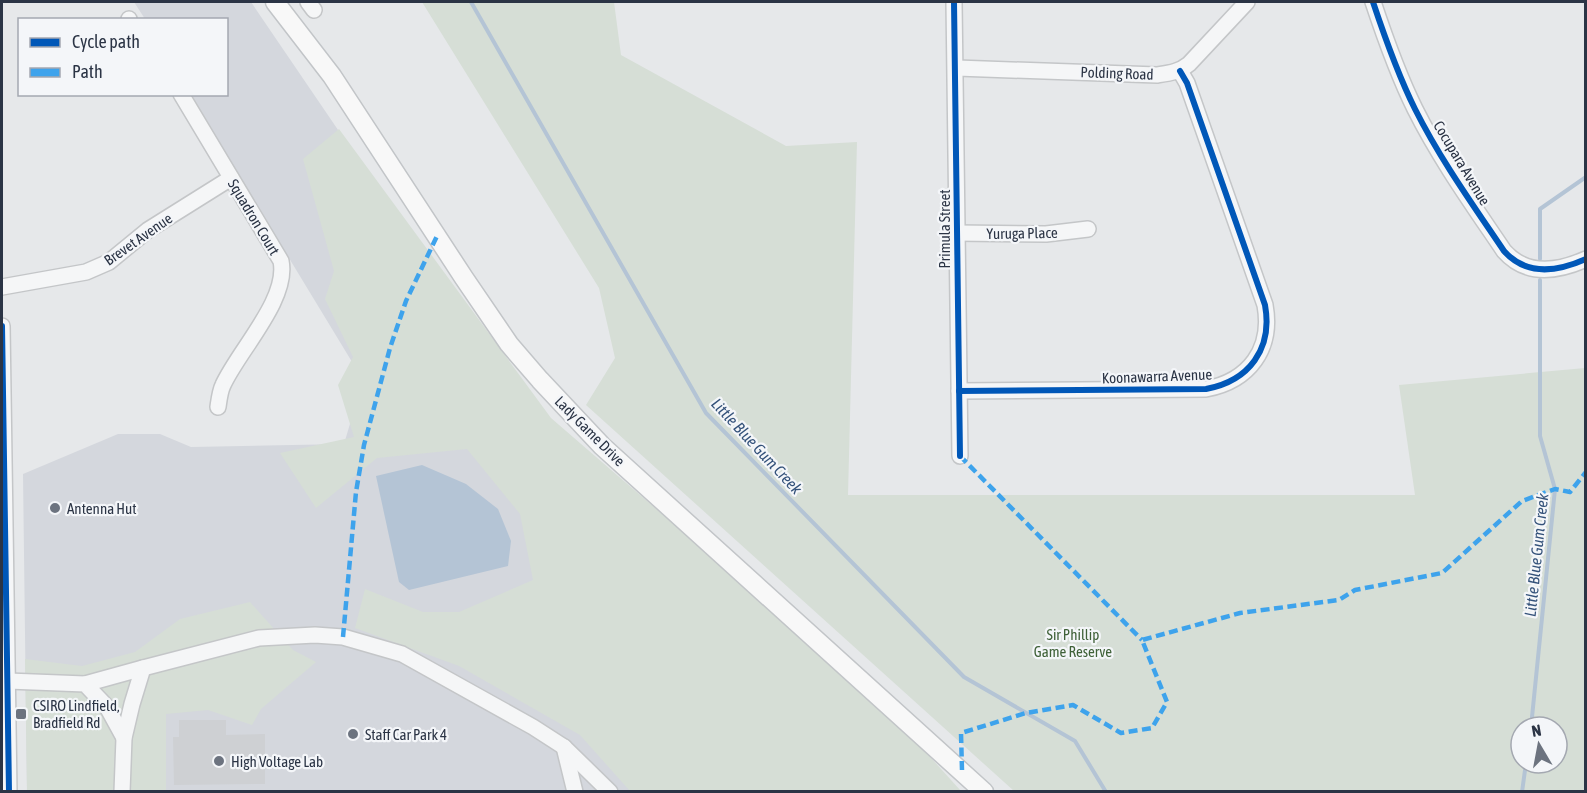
<svg xmlns="http://www.w3.org/2000/svg" width="1587" height="793" viewBox="0 0 1587 793" font-family="'Asap Condensed',sans-serif">
	<rect width="100%" height="100%" fill="#e6e8ea"/>
	<!-- built -->
	<polygon fill="#d4d7dd" points="134,2 251,2 366,171 817,791 27,791 23,474 118,434 160,434 191,447 344,444 363,380 190,95 226,94 226,20 145,19"/>
	<!-- green -->
	<g fill="#d6ded6" fill-rule="evenodd">
		<path d="M422,2H614L621,55L786,146L857,142L848,495H1415L1399,385L1585,368V791H1014L586,405L615,358L599,288ZM1521,727H1557V763H1521Z"/>
		<polygon points="339,129 551,418 883,705 961,791 630,791 580,735 459,666 355,628 365,589 423,612 459,612 533,580 520,514 467,449 377,458 316,508 280,453 354,437 338,385 353,357 325,299 334,271 303,159"/>
		<polygon points="250,602 293,650 316,662 261,709 252,725 208,710 166,714 166,791 27,792 25,659 82,666 135,652 180,619"/>
	</g>
	<!-- water -->
	<polygon fill="#b4c4d5" points="422,465 466,484 498,509 511,541 508,566 409,590 399,582 376,476"/>
	<g fill="none" stroke-linecap="round" stroke-linejoin="round">
		<!-- stream -->
		<g stroke="#b4c4d5" stroke-width="4">
			<polyline points="471,2 706,413 964,677 1075,741 1106,792"/>
			<polyline points="1540,259 1540,209 1586,177"/>
			<polyline points="1531,727 1555,489 1540,436 1540,280"/>
			<polyline points="1522,792 1526,763"/>
		</g>
	</g>
	<!-- building -->
	<polygon fill="#ced0d3" points="179,720 226,720 226,735 265,734 265,784 174,785 173,737 179,737"/>
	<g fill="none" stroke-linecap="round" stroke-linejoin="round">
		<!-- minor casing -->
		<g stroke="#c4c6c8" stroke-width="18">
			<g id="minor">
				<polyline points="308,2 314,10"/>
				<polyline points="954,2 960,456"/>
				<path d="M1373,2C1385,38 1398,75 1415,109C1440,159 1473,205 1504,251C1526,276 1557,272 1586,259"/>
				<polyline points="129,19 129,20"/>
				<path d="M957,68L1157,75C1170,73 1179,72 1189,64L1247,2"/>
				<path d="M181,94L281,261C289,299 239,350 223,385C220,391 219,400 218,407"/>
				<polyline points="956,233 1046,234 1088,229"/>
				<polyline points="2,287 86,272 109,262 148,230 231,178"/>
				<polyline points="2,326 9,792"/>
				<path d="M959,391L1206,389C1249,381 1273,349 1265,305L1187,83L1180,71"/>
				<polyline points="8,681 85,684 107,707 124,738"/>
				<polyline points="85,684 143,668"/>
				<polyline points="564,747 575,792"/>
				<polyline points="122,792 124,738 132,704 143,668 259,638 315,635 343,637 402,654 533,727 564,747 610,792"/>
			</g>
		</g>
		<!-- major casing -->
		<g stroke="#c2c5c8" stroke-width="21">
			<polyline id="major" points="275,2 332,76 464,278 509,344 540,380 602,446 984,792"/>
		</g>
		<!-- minor -->
		<use href="#minor" stroke="#f5f6f7" stroke-width="15"/>
		<!-- major -->
		<use href="#major" stroke="#f8f8f8" stroke-width="18"/>
		<!-- quiet -->
		<g stroke="#3ea3ec" stroke-width="4.5" stroke-dasharray="9 4.5" stroke-linecap="butt">
			<polyline points="960,456 1142,640"/>
			<polyline points="343,637 356,492 364,445 390,348 406,301 437,236"/>
			<polyline points="962,770 961,733 1026,713 1073,705 1121,733 1152,728 1167,702 1142,640 1240,613 1339,600 1355,590 1442,573 1522,501 1555,489 1570,492 1586,472"/>
		</g>
		<!-- cycleway casing -->
		<g stroke="#f4f6f9" stroke-width="10">
			<g id="cycleway">
				<polyline points="954,2 960,456"/>
				<path d="M1373,2C1385,38 1398,75 1415,109C1440,159 1473,205 1504,251C1526,276 1557,272 1586,259"/>
				<polyline points="2,326 9,792"/>
				<path d="M959,391L1206,389C1249,381 1273,349 1265,305L1187,83L1180,71"/>
			</g>
		</g>
		<!-- cycleway -->
		<use href="#cycleway" stroke="#0057b8" stroke-width="6"/>
	</g>
	<!-- markers -->
	<g fill="#6c737f" stroke="#f4f6f9" stroke-width="2">
		<circle cx="55" cy="508" r="6"/>
		<rect x="15" y="708" width="12" height="12" rx="3"/>
		<circle cx="353" cy="734" r="6"/>
		<circle cx="219" cy="761" r="6"/>
	</g>
	<g text-anchor="middle" dominant-baseline="central" stroke-width="4.5" stroke-linejoin="round" paint-order="stroke">
		<!-- street labels -->
		<g font-size="15" fill="#2b3445" stroke="#f4f6f9">
			<text transform="translate(1117 73) rotate(2)">Polding Road</text>
			<text transform="translate(1462 163) rotate(59)">Cocupara Avenue</text>
			<text transform="translate(254 217) rotate(59)">Squadron Court</text>
			<text transform="translate(944 229) rotate(-90)">Primula Street</text>
			<text transform="translate(1022 233) rotate(-1)">Yuruga Place</text>
			<text transform="translate(138 239) rotate(-35)">Brevet Avenue</text>
			<text transform="translate(1157 376) rotate(-2)">Koonawarra Avenue</text>
			<text transform="translate(590 431) rotate(45)">Lady Game Drive</text>
		</g>
		<!-- poi labels -->
		<g font-size="15" fill="#2b3445" stroke="#f4f6f9" text-anchor="start">
			<text x="67" y="508">Antenna Hut</text>
			<text x="33" y="705">CSIRO Lindfield,<tspan x="33" dy="17">Bradfield Rd</tspan></text>
			<text x="365" y="734">Staff Car Park 4</text>
			<text x="231" y="761">High Voltage Lab</text>
		</g>
		<!-- park labels -->
		<g font-size="15" fill="#3f6138" stroke="#f4f6f9">
			<text x="1073" y="634">Sir Phillip<tspan x="1073" dy="17">Game Reserve</tspan></text>
		</g>
		<!-- water labels -->
		<g font-size="16" font-style="italic" fill="#34527a" stroke="#f4f6f9">
			<text transform="translate(757 446) rotate(47)">Little Blue Gum Creek</text>
			<text transform="translate(1536 555) rotate(-84)">Little Blue Gum Creek</text>
		</g>
	</g>
	<!-- border -->
	<rect width="1587" height="793" fill="none" stroke="#2b3445" stroke-width="6"/>
	<!-- legend -->
	<rect x="18" y="18" width="210" height="78" fill="#f4f6f9" stroke="#a4a8b1" stroke-width="1.5"/>
	<rect x="30" y="38" width="30" height="9" fill="#0057b8" stroke="#a4a8b1" stroke-width="1.5"/>
	<text x="72" y="48" font-size="18" fill="#2b3445">Cycle path</text>
	<rect x="30" y="68" width="30" height="9" fill="#3ea3ec" stroke="#a4a8b1" stroke-width="1.5"/>
	<text x="72" y="78" font-size="18" fill="#2b3445">Path</text>
	<!-- north arrow -->
	<g transform="translate(1539 745) rotate(350)"><circle r="28" fill="#f4f6f9" stroke="#a4a8b1" stroke-width="1.5"/>
	<path d="M0-4.5L10 22L0 15L-10 22Z" fill="#6c737f"/>
	<text y="-9" font-size="16" font-weight="bold" text-anchor="middle" fill="#2b3445">N</text>
	</g>
</svg>
